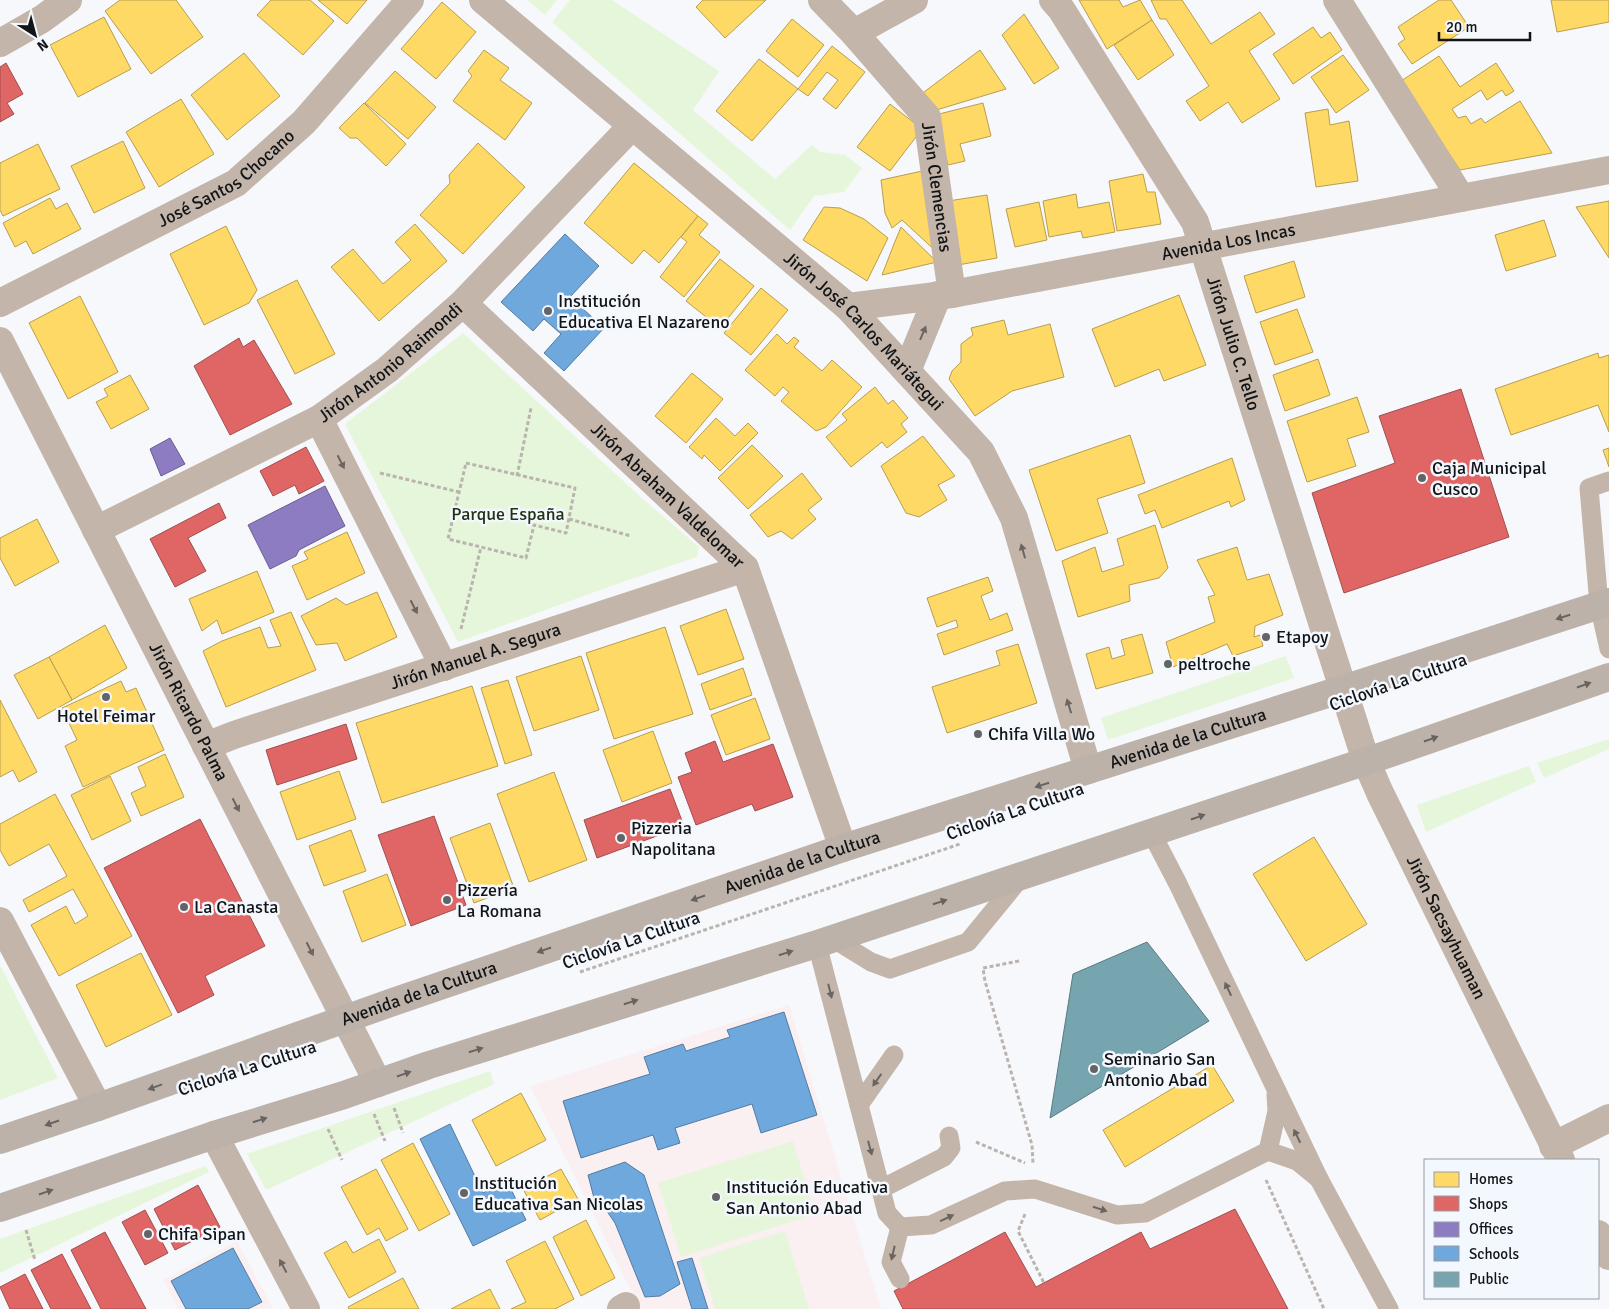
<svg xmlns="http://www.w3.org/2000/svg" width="1609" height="1309" viewBox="0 0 1609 1309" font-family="Signika,sans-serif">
	<rect width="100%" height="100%" fill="#f6f8fb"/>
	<!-- education -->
	<g fill="#faeff1">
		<polygon points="789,1005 881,1309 640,1309 530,1086"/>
		<polygon points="237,1241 273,1309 178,1309 163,1280"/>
	</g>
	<!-- green -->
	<g fill="#e6f6db">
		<polygon points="527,0 557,0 545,15"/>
		<polygon points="570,0 612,0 719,71 693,110 775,179 812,145 820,152 845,155 862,168 844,192 814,196 790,230 552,22"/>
		<polygon points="463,333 645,501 699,547 697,557 611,586 458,642 345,424"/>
		<polygon points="1286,656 1294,678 1108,740 1101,718"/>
		<polygon points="1609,739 1609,749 1544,778 1537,763"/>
		<polygon points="1529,766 1536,782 1426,832 1417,805"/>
		<polygon points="0,965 58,1078 0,1100"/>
		<polygon points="490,1071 494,1084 266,1190 247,1154"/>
		<polygon points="793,1141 815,1214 681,1257 658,1183"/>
		<polygon points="206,1166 209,1172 0,1273 0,1239"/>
		<polygon points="785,1231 809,1309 715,1309 699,1258"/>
	</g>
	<!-- homes -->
	<g fill="#ffd966" stroke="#b89e4e">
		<polygon points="120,0 176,0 203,37 151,74 105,11"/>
		<polygon points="271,0 310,0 334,21 303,55 257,15"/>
		<polygon points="318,0 367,0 347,24"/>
		<polygon points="703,0 766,0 725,38 696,7"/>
		<polygon points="1079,0 1119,0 1123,7 1140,0 1152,20 1107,49"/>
		<polygon points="1151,0 1182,0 1211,44 1260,12 1275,34 1249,51 1280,99 1242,123 1228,102 1200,121 1186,101 1209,86 1166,19 1160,19"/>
		<polygon points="1439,0 1451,0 1469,27 1412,64 1398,44 1405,39 1398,27"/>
		<polygon points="1551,0 1609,0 1609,22 1557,32"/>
		<polygon points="442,2 476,32 436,79 401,49"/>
		<polygon points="1024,14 1059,68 1034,84 1002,35"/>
		<polygon points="104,17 131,69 78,97 50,45"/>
		<polygon points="792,19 824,45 798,77 766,51"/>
		<polygon points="1152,20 1174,55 1138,80 1114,45"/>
		<polygon points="1313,27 1321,38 1330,32 1342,50 1293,84 1273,54"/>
		<polygon points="832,46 865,72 836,109 823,99 838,80 827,72 808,96 798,89"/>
		<polygon points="484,50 509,68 500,80 532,103 505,140 453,101 472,76 468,71"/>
		<polygon points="980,50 1006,89 933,111 920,95"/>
		<polygon points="244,53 280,96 227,140 191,95"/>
		<polygon points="1343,55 1369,90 1336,113 1311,77"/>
		<polygon points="1439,56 1460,87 1496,63 1514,91 1506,96 1502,90 1487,100 1481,90 1452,109 1458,118 1466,116 1471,124 1481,118 1485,123 1520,101 1552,153 1460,170 1401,81"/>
		<polygon points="759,59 798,89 752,141 716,111"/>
		<polygon points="395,71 436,107 408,139 365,103"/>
		<polygon points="181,99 214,154 159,187 126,132"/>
		<polygon points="364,103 406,144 386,166 357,138 350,138 339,128"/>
		<polygon points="983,103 991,136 960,144 965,161 948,165 935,115"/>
		<polygon points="890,104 922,129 890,171 857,147"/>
		<polygon points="1328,109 1330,125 1349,121 1358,181 1316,187 1305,113"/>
		<polygon points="123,141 145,188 94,213 71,166"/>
		<polygon points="478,143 525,187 463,254 420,215 450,183 449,175"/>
		<polygon points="38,144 60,189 3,216 0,210 0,163"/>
		<polygon points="634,163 698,216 659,263 644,250 632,264 584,223"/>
		<polygon points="927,170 939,254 902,220 892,228 885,213 881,180"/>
		<polygon points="1143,174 1147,192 1155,192 1161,224 1117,231 1109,181"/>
		<polygon points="1076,194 1078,208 1109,202 1115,232 1083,238 1081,231 1049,237 1043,201"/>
		<polygon points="987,195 997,258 958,265 948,201"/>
		<polygon points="50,198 56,209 67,203 81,229 33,254 26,241 15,247 3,223"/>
		<polygon points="1609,201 1609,258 1576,207"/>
		<polygon points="1039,202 1047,240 1015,247 1006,209"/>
		<polygon points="824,207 840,208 864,219 888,238 867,281 803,240"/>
		<polygon points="698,216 708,224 699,235 720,252 684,297 660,277 687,242 681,237"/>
		<polygon points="1544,220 1556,256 1506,271 1495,235"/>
		<polygon points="415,224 447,261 379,321 331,267 353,249 383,284 411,260 395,242"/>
		<polygon points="226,226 257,290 249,303 204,325 170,254"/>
		<polygon points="901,227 937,262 882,275 894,244"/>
		<polygon points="720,259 754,286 720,328 686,301"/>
		<polygon points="1294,261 1305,297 1256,313 1244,276"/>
		<polygon points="297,280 335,354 295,374 257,300"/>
		<polygon points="761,288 788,310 751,355 724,333"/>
		<polygon points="1179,295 1206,365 1164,381 1159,369 1115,387 1092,329"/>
		<polygon points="80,296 118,372 68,399 29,323"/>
		<polygon points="1297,309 1313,352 1275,365 1260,322"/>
		<polygon points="1004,320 1008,335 1050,324 1064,377 1012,391 975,416 949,379 952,371 961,362 961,344 973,335 971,328"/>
		<polygon points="777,334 787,344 794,337 799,341 794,347 822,371 832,360 862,387 826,427 816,431 781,401 789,392 783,387 775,396 745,370"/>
		<polygon points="1598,353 1599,358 1609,355 1609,432 1598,405 1511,435 1495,389"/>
		<polygon points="1318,359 1330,395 1285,411 1273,375"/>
		<polygon points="692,373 723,399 686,443 655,416"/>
		<polygon points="130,375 149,409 111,429 96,402 108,396 104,389"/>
		<polygon points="875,387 888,404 893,400 908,418 901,424 907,432 887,448 882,442 851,467 826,437 847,420 842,414"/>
		<polygon points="1357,397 1369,432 1347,439 1356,466 1307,482 1287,421"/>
		<polygon points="716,418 735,436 748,423 758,433 720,471 704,455 702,459 689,447"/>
		<polygon points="1130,435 1145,483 1097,499 1108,533 1056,551 1029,470"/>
		<polygon points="923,436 955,476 938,485 947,500 919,517 906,513 881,466"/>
		<polygon points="752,445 783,476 748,509 718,478"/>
		<polygon points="1609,448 1609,467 1603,450"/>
		<polygon points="1232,458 1245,500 1231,507 1229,501 1162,528 1155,510 1145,514 1138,495"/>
		<polygon points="802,473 822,499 808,510 816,519 792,539 781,531 768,537 750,515"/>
		<polygon points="37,519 59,562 15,586 0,558 0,538"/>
		<polygon points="1155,525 1168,568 1159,578 1129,585 1130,601 1078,617 1062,561 1095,547 1102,572 1124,565 1117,539"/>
		<polygon points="347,532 365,573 307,600 292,566 308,559 304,552"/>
		<polygon points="1237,547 1247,580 1269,574 1283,615 1255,626 1254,637 1260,635 1263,646 1233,656 1227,644 1173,667 1166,642 1215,622 1208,597 1215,595 1197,560"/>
		<polygon points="257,571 274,612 222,634 217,620 202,631 189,599"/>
		<polygon points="988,577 993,591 981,596 990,620 1007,613 1013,630 944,655 937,634 958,627 956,620 937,627 927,598"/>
		<polygon points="377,592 397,637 345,661 337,643 316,645 301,616 336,598 346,605"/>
		<polygon points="726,609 744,659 698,675 680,626"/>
		<polygon points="291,612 316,670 226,707 203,651 222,641 260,627 268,648 281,646 270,620"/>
		<polygon points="105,625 127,668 72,700 49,657"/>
		<polygon points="665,627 693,714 614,739 586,653"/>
		<polygon points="1142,634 1153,673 1096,689 1086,654 1109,647 1112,659 1125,655 1121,640"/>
		<polygon points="1018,644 1037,703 947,733 932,687 1000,665 996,651"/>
		<polygon points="581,656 599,710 534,731 516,677"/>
		<polygon points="49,657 72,700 38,719 14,675"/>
		<polygon points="743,668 752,695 710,710 701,684"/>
		<polygon points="508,680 532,755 505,764 481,688"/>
		<polygon points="121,681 126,692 136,688 164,750 83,787 65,746 77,740 62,708"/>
		<polygon points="472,686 498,766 382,803 356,723"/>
		<polygon points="755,698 770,739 726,755 711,715"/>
		<polygon points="0,700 37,772 19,782 13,770 0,777"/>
		<polygon points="653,731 672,783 622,802 603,750"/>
		<polygon points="165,754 184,797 141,816 131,793 146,786 138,767"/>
		<polygon points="339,771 356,819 297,840 280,792"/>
		<polygon points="554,772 587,860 529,882 497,794"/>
		<polygon points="110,776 131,821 92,840 71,795"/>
		<polygon points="55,794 132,936 59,976 31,925 66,906 75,924 88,916 73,889 29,912 23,900 67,876 49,844 9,866 0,850 0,824"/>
		<polygon points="490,823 514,888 474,903 450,838"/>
		<polygon points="351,830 366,871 324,886 309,846"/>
		<polygon points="1314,837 1367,924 1306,961 1253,874"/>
		<polygon points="387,874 406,925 362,942 343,891"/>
		<polygon points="141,953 172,1015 106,1047 76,985"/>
		<polygon points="1212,1065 1234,1101 1125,1167 1103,1130"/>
		<polygon points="521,1093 546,1140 496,1166 472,1120"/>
		<polygon points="413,1143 450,1214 419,1231 381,1160"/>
		<polygon points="376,1169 408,1229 386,1241 379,1228 367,1235 341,1187"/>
		<polygon points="561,1169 578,1199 540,1220 523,1189"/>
		<polygon points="586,1220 615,1278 581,1296 553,1237"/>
		<polygon points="379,1239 396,1272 349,1298 324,1253 346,1241 353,1253"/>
		<polygon points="545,1241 574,1299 555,1309 511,1309 526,1302 506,1261"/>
		<polygon points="403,1278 419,1309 349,1309 348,1307"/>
		<polygon points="490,1289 500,1309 451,1309"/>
	</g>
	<!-- shops -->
	<g fill="#e06666" stroke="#a24d4e">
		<polygon points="6,63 23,94 7,103 14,114 0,122 0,67"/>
		<polygon points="239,338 243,347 254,340 292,404 230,435 194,366"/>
		<polygon points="1461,389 1509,537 1344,593 1312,493 1395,463 1379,416"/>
		<polygon points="306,447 324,481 299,494 295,485 273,496 260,471"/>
		<polygon points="219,503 226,518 188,538 206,571 175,587 150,539"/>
		<polygon points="346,724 357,759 277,785 266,750"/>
		<polygon points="715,741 723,762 773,744 793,797 755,811 752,804 696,825 678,777 692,772 685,753"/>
		<polygon points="670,789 684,826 597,858 584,820"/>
		<polygon points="434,816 466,905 411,926 378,835"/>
		<polygon points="200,819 265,946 205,976 214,995 178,1013 104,868"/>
		<polygon points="198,1185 220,1227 175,1250 154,1209"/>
		<polygon points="1235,1209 1288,1309 903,1309 894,1291 1005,1232 1036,1287 1141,1232 1150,1249"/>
		<polygon points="145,1210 168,1253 145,1265 122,1222"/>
		<polygon points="105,1232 146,1309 101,1309 71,1250"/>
		<polygon points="62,1254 91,1309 51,1309 31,1270"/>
		<polygon points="25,1274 43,1309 10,1309 0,1287"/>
	</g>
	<!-- offices -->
	<g fill="#8e7cc3" stroke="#695d8f">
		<polygon points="170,438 185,464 161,476 150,449"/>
		<polygon points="325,486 345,526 299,550 296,556 270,569 248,525"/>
	</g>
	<!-- schools -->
	<g fill="#6fa8dc" stroke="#537ca1">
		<polygon points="565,234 599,266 570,297 604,328 564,371 544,353 561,334 544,319 533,331 501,302"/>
		<polygon points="784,1012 817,1115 761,1133 752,1104 675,1128 680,1143 658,1150 653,1135 581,1158 563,1101 650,1074 644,1057 683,1044 686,1051 730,1037 727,1030"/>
		<polygon points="450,1124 483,1193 507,1181 526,1220 473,1246 420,1139"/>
		<polygon points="625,1162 644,1175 680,1284 660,1296 645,1297 615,1223 600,1201 594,1198 588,1175"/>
		<polygon points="233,1248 262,1302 248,1309 186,1309 171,1281"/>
		<polygon points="692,1258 708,1309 692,1309 677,1262"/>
	</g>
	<!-- public -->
	<polygon fill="#76a5af" stroke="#587a81" points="1147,942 1209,1021 1050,1118 1073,974"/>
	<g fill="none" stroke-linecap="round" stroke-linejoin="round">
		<!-- path -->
		<g stroke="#bab3ae" stroke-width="3" stroke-dasharray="4 2.5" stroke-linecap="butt">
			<polygon points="466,463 575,488 566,533 534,525 526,558 448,539"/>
			<polyline points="380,473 459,492"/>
			<polyline points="517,476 531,408"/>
			<polyline points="569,519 631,536"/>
			<polyline points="461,629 481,547"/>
			<polyline points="1019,961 983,968 985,981 1032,1145 1033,1164"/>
			<polyline points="580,972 960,844"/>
			<polyline points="394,1108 403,1133"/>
			<polyline points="374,1114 385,1141"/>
			<polyline points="328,1129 342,1160"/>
			<polyline points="976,1142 1025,1163"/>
			<polyline points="1266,1180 1324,1309"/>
			<polyline points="1025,1214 1018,1231 1044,1283"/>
			<polyline points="26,1230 35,1260"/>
		</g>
		<!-- lane -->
		<g stroke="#c3b5a9" stroke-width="19">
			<polyline points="1609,481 1589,488 1599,605 1609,649"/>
			<polyline points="1151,832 1178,884 1319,1179 1389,1309"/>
			<polyline points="832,938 871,962 890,969 968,942 1022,876"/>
			<polyline points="817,944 887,1213 900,1227 931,1225 1005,1191 1035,1189 1117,1215 1145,1213 1268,1151 1297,1161 1319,1179"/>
			<polyline points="859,1105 894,1055"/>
			<polyline points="1268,1151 1277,1111 1276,1095"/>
			<polyline points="881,1189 944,1157 951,1148 949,1136"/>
			<polyline points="900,1227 891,1262 900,1279"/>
		</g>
		<!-- street -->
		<g stroke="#c3b5a9" stroke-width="28">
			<path id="s1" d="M483,0L848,307L981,452L1014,518L1088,770"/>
			<path id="s2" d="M822,0L854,33L927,117L952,294"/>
			<path id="s3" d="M1053,0L1061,9L1195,222L1366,761L1380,793L1561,1160"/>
			<polyline points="1337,0 1461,198"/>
			<polyline points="854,33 914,0"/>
			<polyline points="0,43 42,19 68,0"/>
			<path id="s4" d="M0,303L236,183L304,122L410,0"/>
			<path id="s5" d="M463,303L745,568L843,848"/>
			<path id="s6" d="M848,307L952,294L1609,170"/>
			<path id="s7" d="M0,341L378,1083"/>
			<polyline points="907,371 938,295"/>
			<polyline points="319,419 444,667"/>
			<path id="s8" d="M96,530L319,419L387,370L463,303L632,126"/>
			<path id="s9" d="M206,746L234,735L745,568"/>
			<polyline points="0,921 98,1107"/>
			<polyline points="214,1135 306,1309"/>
			<polyline points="1553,1146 1609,1118"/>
			<polyline points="1598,1234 1609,1256"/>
			<polyline points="621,1309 626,1306"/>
		</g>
		<!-- highway -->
		<g stroke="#bcb2aa" stroke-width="28">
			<path id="s10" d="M0,1140L98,1107L393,1002L843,848L1343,689L1609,602"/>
			<polyline points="0,1208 214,1135 344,1095 429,1065 817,944 1385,755 1609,677"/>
		</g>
	</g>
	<!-- one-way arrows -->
	<defs><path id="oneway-solid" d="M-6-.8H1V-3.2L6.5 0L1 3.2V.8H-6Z" transform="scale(1.25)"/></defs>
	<g fill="#6b6460">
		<use href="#oneway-solid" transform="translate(923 333) rotate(-67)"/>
		<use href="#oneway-solid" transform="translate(341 462) rotate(63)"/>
		<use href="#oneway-solid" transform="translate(1023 551) rotate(-106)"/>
		<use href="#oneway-solid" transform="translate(414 607) rotate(63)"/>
		<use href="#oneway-solid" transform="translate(1069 706) rotate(-107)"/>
		<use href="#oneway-solid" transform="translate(236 805) rotate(63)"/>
		<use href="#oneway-solid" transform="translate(310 949) rotate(63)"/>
		<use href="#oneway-solid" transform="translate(1228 989) rotate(-115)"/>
		<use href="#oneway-solid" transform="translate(830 991) rotate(76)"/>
		<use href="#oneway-solid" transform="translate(877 1080) rotate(125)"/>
		<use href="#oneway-solid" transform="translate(1297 1136) rotate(-116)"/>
		<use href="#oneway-solid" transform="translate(870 1148) rotate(75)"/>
		<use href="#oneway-solid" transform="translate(1100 1209) rotate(18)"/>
		<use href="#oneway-solid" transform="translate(947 1218) rotate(-25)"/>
		<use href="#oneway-solid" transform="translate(893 1253) rotate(103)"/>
		<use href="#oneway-solid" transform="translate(283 1266) rotate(-118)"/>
	</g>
	<g fill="#686360">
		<use href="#oneway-solid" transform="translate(1563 617) rotate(162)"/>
		<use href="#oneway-solid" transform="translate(1584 685) rotate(-19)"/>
		<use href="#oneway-solid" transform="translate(1431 739) rotate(-19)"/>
		<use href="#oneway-solid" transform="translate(1042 785) rotate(162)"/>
		<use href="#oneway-solid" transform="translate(1198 817) rotate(-19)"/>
		<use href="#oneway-solid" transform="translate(698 898) rotate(161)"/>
		<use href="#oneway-solid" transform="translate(940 902) rotate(-18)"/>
		<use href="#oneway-solid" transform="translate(544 950) rotate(161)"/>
		<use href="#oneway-solid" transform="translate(786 953) rotate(-17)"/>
		<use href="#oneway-solid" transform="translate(631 1002) rotate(-17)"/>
		<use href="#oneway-solid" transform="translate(476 1050) rotate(-17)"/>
		<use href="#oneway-solid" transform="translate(404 1074) rotate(-19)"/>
		<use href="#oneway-solid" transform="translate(155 1087) rotate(160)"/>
		<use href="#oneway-solid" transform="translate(260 1120) rotate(-17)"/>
		<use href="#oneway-solid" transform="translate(52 1123) rotate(161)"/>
		<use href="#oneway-solid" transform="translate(46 1192) rotate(-19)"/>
	</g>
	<!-- markers -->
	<g fill="#626466" stroke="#f3f7fe" stroke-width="2">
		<circle cx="548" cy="311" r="5"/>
		<circle cx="1422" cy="478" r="5"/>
		<circle cx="1266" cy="637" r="5"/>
		<circle cx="1168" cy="664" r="5"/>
		<circle cx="106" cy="697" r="5"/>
		<circle cx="978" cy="734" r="5"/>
		<circle cx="621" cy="838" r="5"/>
		<circle cx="447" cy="900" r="5"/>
		<circle cx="184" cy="907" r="5"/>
		<circle cx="1094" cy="1069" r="5"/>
		<circle cx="464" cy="1193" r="5"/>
		<circle cx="716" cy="1197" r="5"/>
		<circle cx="148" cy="1234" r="5"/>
	</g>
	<g text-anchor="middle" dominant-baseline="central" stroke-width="5" stroke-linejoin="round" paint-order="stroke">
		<!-- street labels -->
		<g font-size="18" fill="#131416" stroke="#f3f7fe">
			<text stroke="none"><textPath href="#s4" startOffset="259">José Santos Chocano</textPath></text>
			<text stroke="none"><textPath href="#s2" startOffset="228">Jirón Clemencias</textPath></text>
			<text stroke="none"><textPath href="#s6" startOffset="386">Avenida Los Incas</textPath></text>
			<text stroke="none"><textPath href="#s1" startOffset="505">Jirón José Carlos Mariátegui</textPath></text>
			<text stroke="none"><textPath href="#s3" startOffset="391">Jirón Julio C. Tello</textPath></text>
			<text stroke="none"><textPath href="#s8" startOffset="340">Jirón Antonio Raimondi</textPath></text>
			<text stroke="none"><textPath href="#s5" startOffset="281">Jirón Abraham Valdelomar</textPath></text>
			<text stroke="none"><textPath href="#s9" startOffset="284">Jirón Manuel A. Segura</textPath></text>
			<text transform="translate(1398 682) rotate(-19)">Ciclovía La Cultura</text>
			<text stroke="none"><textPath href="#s7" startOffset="416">Jirón Ricardo Palma</textPath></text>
			<text stroke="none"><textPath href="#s10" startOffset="1254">Avenida de la Cultura</textPath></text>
			<text transform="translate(1015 811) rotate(-19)">Ciclovía La Cultura</text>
			<text stroke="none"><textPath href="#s10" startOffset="849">Avenida de la Cultura</textPath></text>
			<text stroke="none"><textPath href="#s3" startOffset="1014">Jirón Sacsayhuaman</textPath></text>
			<text transform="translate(631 940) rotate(-19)">Ciclovía La Cultura</text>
			<text stroke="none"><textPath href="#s10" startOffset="444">Avenida de la Cultura</textPath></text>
			<text transform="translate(247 1068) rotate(-18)">Ciclovía La Cultura</text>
		</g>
		<!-- poi labels -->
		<g font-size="18" fill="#131416" stroke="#f3f7fe" text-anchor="start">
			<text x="558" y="301">Institución<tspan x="558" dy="21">Educativa El Nazareno</tspan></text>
			<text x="1432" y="468">Caja Municipal<tspan x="1432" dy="21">Cusco</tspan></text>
			<text x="1276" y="637">Etapoy</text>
			<text x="1178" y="664">peltroche</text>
			<text x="106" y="716" text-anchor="middle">Hotel Feimar</text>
			<text x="988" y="734">Chifa Villa Wo</text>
			<text x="631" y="828">Pizzeria<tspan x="631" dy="21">Napolitana</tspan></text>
			<text x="457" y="890">Pizzería<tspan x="457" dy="21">La Romana</tspan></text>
			<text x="194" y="907">La Canasta</text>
			<text x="1104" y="1059">Seminario San<tspan x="1104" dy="21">Antonio Abad</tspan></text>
			<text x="474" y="1183">Institución<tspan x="474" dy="21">Educativa San Nicolas</tspan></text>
			<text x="726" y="1187">Institución Educativa<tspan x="726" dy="21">San Antonio Abad</tspan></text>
			<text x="158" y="1234">Chifa Sipan</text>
		</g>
		<!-- park labels -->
		<g font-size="18" fill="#223212" stroke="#f3f7fe">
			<text x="508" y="514">Parque España</text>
		</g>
	</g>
	<!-- legend -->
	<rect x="1424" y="1159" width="175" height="140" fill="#f3f7fe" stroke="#999ca1"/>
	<rect x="1434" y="1172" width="25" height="15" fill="#ffd966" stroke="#999ca1"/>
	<text x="1469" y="1184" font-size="15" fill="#131416">Homes</text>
	<rect x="1434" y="1196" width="25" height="15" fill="#e06666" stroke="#999ca1"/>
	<text x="1469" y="1209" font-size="15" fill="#131416">Shops</text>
	<rect x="1434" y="1222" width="25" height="15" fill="#8e7cc3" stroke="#999ca1"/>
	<text x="1469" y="1234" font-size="15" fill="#131416">Offices</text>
	<rect x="1434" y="1246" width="25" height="15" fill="#6fa8dc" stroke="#999ca1"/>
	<text x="1469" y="1259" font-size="15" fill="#131416">Schools</text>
	<rect x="1434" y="1272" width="25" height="15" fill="#76a5af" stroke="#999ca1"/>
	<text x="1469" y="1284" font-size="15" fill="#131416">Public</text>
	<!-- north arrow -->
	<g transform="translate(35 35) rotate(144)" stroke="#f3f7fe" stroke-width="4" paint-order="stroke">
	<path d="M0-4L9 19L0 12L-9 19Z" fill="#131416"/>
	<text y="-8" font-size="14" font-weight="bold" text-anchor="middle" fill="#131416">N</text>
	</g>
	<!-- scale -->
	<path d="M1439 32v8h91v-8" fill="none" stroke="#131416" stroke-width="2.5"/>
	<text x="1446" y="32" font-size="15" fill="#131416" stroke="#f3f7fe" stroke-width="4" paint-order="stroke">20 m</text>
</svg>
